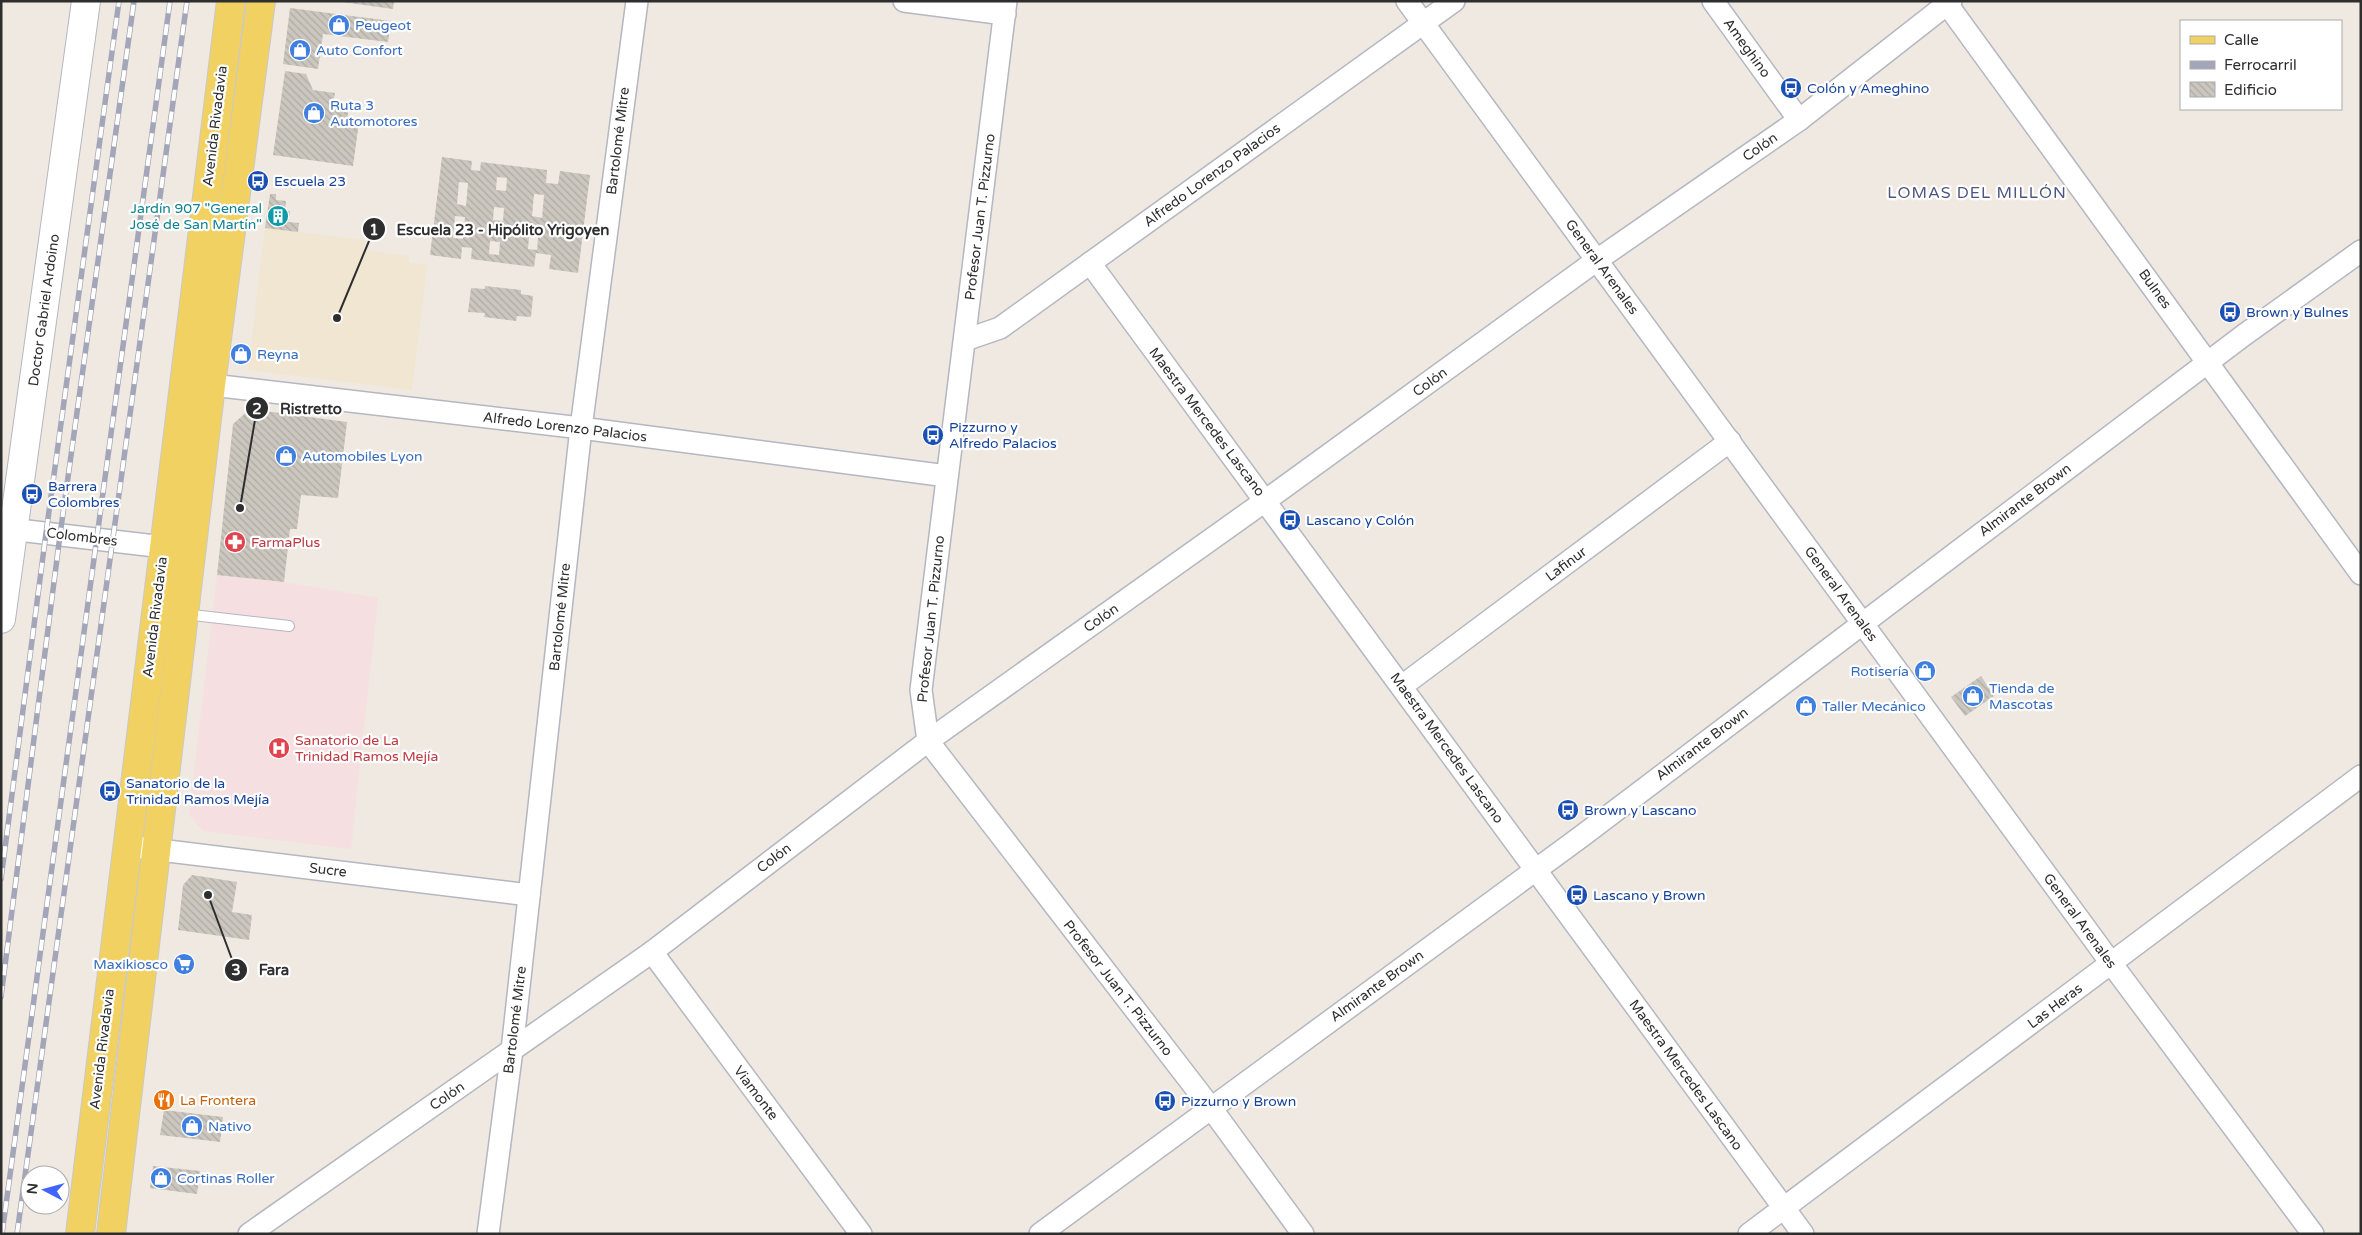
<svg xmlns="http://www.w3.org/2000/svg" width="2362" height="1235" viewBox="0 0 2362 1235" font-family="'Varela Round',sans-serif">
	<defs>
		<pattern id="building-back-hatch" width="6" height="6" patternUnits="userSpaceOnUse" patternTransform="scale(1.25)"><rect width="6" height="6" fill="#cbc7bf"/><path d="M-1 5l2 2M0 0l6 6M5-1l2 2" fill="none" stroke="#afaba4"/></pattern>
	</defs>
	<rect width="100%" height="100%" fill="#efe9e1"/>
	<!-- education -->
	<polygon fill="#f0e6d1" points="265,228 365,240 364,250 409,256 409,263 427,265 412,390 248,370"/>
	<!-- medical -->
	<polygon fill="#f5dfe0" points="217,575 284,582 378,598 351,849 203,831 189,815"/>
	<!-- building -->
	<g fill="url(#building-back-hatch)" fill-rule="evenodd">
		<polygon points="335,1 394,1 393,9"/>
		<polygon points="290,8 391,21 388,42 323,34 318,69 283,64"/>
		<polygon points="285,71 306,74 313,90 335,93 333,104 349,106 347,120 359,122 353,166 273,155"/>
		<path d="M442,157L472,161L471,170L480,171L481,162L547,170L546,183L558,184L560,171L590,175L578,273L549,269L551,255L536,253L534,267L471,259L472,248L462,247L461,259L430,255ZM497,177L507,178L506,191L496,190ZM459,182L468,183L466,206L457,204ZM534,194L544,195L542,218L532,216ZM494,207L504,208L503,221L493,220ZM455,216L465,217L463,239L453,238ZM530,226L539,227L537,250L528,249ZM490,241L500,242L499,255L489,254Z"/>
		<polygon points="270,194 276,194 276,200 286,201 285,210 290,211 288,222 299,223 298,232 265,228"/>
		<polygon points="485,286 521,290 521,294 533,296 531,317 517,316 516,321 484,317 485,313 468,312 471,288 485,289"/>
		<polygon points="250,409 347,422 338,498 301,495 297,529 290,529 284,582 217,575 233,424"/>
		<polygon points="1981,676 1994,696 1965,716 1951,697"/>
		<polygon points="192,875 237,882 232,912 252,915 249,940 178,930 183,885"/>
		<polygon points="164,1110 223,1117 220,1142 160,1135"/>
		<polygon points="153,1166 200,1171 197,1194 150,1188"/>
	</g>
	<g fill="none" stroke-linecap="round" stroke-linejoin="round">
		<!-- service casing -->
		<g stroke="#b4b7c1" stroke-width="12">
			<polyline id="service" points="184,614 289,626"/>
		</g>
		<!-- minor casing -->
		<g stroke="#b4b7c1" stroke-width="24">
			<g id="minor">
				<polyline points="904,1 1005,14"/>
				<polyline points="1006,1 921,690 928,741 1211,1108 1303,1234"/>
				<polyline points="1407,1 2111,963 2313,1234"/>
				<polyline points="1713,1 1799,120"/>
				<polyline points="1947,4 2361,574"/>
				<polyline points="1090,263 1803,1234"/>
				<polyline points="965,340 1000,328 1454,1"/>
				<polyline points="195,383 581,428 947,476"/>
				<polyline points="1,528 164,547"/>
				<polyline points="1402,686 1730,441"/>
				<polyline points="127,846 529,895"/>
				<polyline points="652,952 861,1234"/>
				<polyline points="249,1234 652,952 928,741 1265,501 1597,260 1799,120 1951,1"/>
				<polyline points="488,1234 512,1050 581,428 637,1"/>
				<polyline points="1040,1234 1582,836 2244,335 2361,251"/>
				<polyline points="1749,1234 2361,776"/>
			</g>
		</g>
		<!-- secondary casing -->
		<g stroke="#b4b7c1" stroke-width="30">
			<polyline id="secondary" points="1,619 86,1"/>
		</g>
		<!-- primary casing -->
		<g stroke="#c9c9c9" stroke-width="30">
			<g id="primary">
				<polyline points="80,1234 231,1"/>
				<polyline points="111,1234 211,385 261,1"/>
			</g>
		</g>
		<!-- service -->
		<use href="#service" stroke="#fff" stroke-width="10"/>
		<!-- minor -->
		<use href="#minor" stroke="#fff" stroke-width="21"/>
		<!-- secondary -->
		<use href="#secondary" stroke="#fff" stroke-width="28"/>
		<!-- primary -->
		<use href="#primary" stroke="#f2d163" stroke-width="28"/>
		<!-- rail casing -->
		<g stroke="#a3a6b8" stroke-width="5.5">
			<g id="rail">
				<polyline points="1,879 46,533 119,1"/>
				<polyline points="1,997 60,535 134,1"/>
				<polyline points="2,1234 170,1"/>
				<polyline points="17,1234 187,1"/>
			</g>
		</g>
		<!-- rail -->
		<use href="#rail" stroke="#fff" stroke-width="4" stroke-dasharray="11" stroke-linecap="butt"/>
	</g>
	<!-- icons -->
	<defs>
		<g id="shop-disc" transform="scale(1.125)"><circle r="9.5" fill="#3f7fe0" stroke="#fff"/><path d="M-5-2.5h2.3a2.7 3.5 0 0 1 5.4 0H5L5.5 6h-11ZM-1.5-2.5h3a1.5 2.3 0 0 0-3 0Z" fill="#fff"/></g>
		<g id="bus-disc" transform="scale(1.125)"><circle r="9.5" fill="#1a4fb4" stroke="#fff"/><path d="M-5-6H5V4H4V6H2V4H-2V6H-4V4H-5ZM-3.5-4V0h7V-4ZM-3.5 1.2v1.5H-2V1.2ZM2 1.2v1.5H3.5V1.2Z" fill="#fff"/></g>
		<g id="building-disc" transform="scale(1.125)"><circle r="9.5" fill="#0f9aa8" stroke="#fff"/><path d="M-4-6H4V6H1V3H-1V6H-4ZM-2.5-4.3h1.7v1.8h-1.7ZM.8-4.3h1.7v1.8H.8ZM-2.5-1h1.7V.8h-1.7ZM.8-1h1.7V.8H.8Z" fill="#fff"/></g>
		<g id="pharmacy-disc" transform="scale(1.125)"><circle r="9.5" fill="#e0444e" stroke="#fff"/><path d="M-2-6h4v4h4v4h-4v4h-4v-4h-4v-4h4Z" fill="#fff"/></g>
		<g id="hospital-disc" transform="scale(1.125)"><circle r="9.5" fill="#e0444e" stroke="#fff"/><path d="M-5-5h3v3.5h4V-5h3V5h-3V1.5h-4V5h-3Z" fill="#fff"/></g>
		<g id="supermarket-disc" transform="scale(1.125)"><circle r="9.5" fill="#3f7fe0" stroke="#fff"/><path d="M-6-5.5h2.5l.6 2H6L4.5 2H-2.5L-4.4-4H-6ZM-1.5 3.2a1.3 1.3 0 1 0 .1 0ZM3 3.2a1.3 1.3 0 1 0 .1 0Z" fill="#fff"/></g>
		<g id="restaurant-disc" transform="scale(1.125)"><circle r="9.5" fill="#e8710a" stroke="#fff"/><path d="M-5-6h1v4h1v-4h1v4h1v-4h1v5L-1.5 .5V6h-2V.5L-5-1ZM5-6V6H3V1.5H1.5Q1.5-4 5-6Z" fill="#fff"/></g>
	</defs>
	<g fill-rule="evenodd">
		<use href="#shop-disc" x="339" y="25"/>
		<use href="#shop-disc" x="300" y="50"/>
		<use href="#bus-disc" x="1791" y="88"/>
		<use href="#shop-disc" x="314" y="113"/>
		<use href="#bus-disc" x="258" y="181"/>
		<use href="#building-disc" x="278" y="216"/>
		<use href="#bus-disc" x="2230" y="312"/>
		<use href="#shop-disc" x="241" y="354"/>
		<use href="#bus-disc" x="933" y="435"/>
		<use href="#shop-disc" x="286" y="456"/>
		<use href="#bus-disc" x="32" y="494"/>
		<use href="#bus-disc" x="1290" y="520"/>
		<use href="#pharmacy-disc" x="235" y="542"/>
		<use href="#shop-disc" x="1925" y="671"/>
		<use href="#shop-disc" x="1973" y="696"/>
		<use href="#shop-disc" x="1806" y="706"/>
		<use href="#hospital-disc" x="279" y="748"/>
		<use href="#bus-disc" x="110" y="791"/>
		<use href="#bus-disc" x="1568" y="810"/>
		<use href="#bus-disc" x="1577" y="895"/>
		<use href="#supermarket-disc" x="184" y="964"/>
		<use href="#restaurant-disc" x="164" y="1100"/>
		<use href="#bus-disc" x="1165" y="1101"/>
		<use href="#shop-disc" x="192" y="1126"/>
		<use href="#shop-disc" x="161" y="1178"/>
	</g>
	<g text-anchor="middle" dominant-baseline="central" stroke-width="4.5" stroke-linejoin="round" paint-order="stroke">
		<!-- shop labels -->
		<g font-size="14" fill="#366cbe" stroke="#fff" text-anchor="start">
			<text x="355" y="25">Peugeot</text>
			<text x="316" y="50">Auto Confort</text>
			<text x="330" y="105">Ruta 3<tspan x="330" dy="16">Automotores</tspan></text>
			<text x="257" y="354">Reyna</text>
			<text x="302" y="456">Automobiles Lyon</text>
			<text x="1909" y="671" text-anchor="end">Rotisería</text>
			<text x="1989" y="688">Tienda de<tspan x="1989" dy="16">Mascotas</tspan></text>
			<text x="1822" y="706">Taller Mecánico</text>
			<text x="168" y="964" text-anchor="end">Maxikiosco</text>
			<text x="208" y="1126">Nativo</text>
			<text x="177" y="1178">Cortinas Roller</text>
		</g>
		<!-- street labels -->
		<g font-size="14" fill="#2e2e2e" stroke="#fff">
			<text transform="translate(1747 48) rotate(54)">Ameghino</text>
			<text transform="translate(215 126) rotate(-83)">Avenida Rivadavia</text>
			<text transform="translate(618 141) rotate(-83)">Bartolomé Mitre</text>
			<text transform="translate(1760 147) rotate(-35)">Colón</text>
			<text transform="translate(1212 175) rotate(-36)">Alfredo Lorenzo Palacios</text>
			<text transform="translate(980 217) rotate(-83)">Profesor Juan T. Pizzurno</text>
			<text transform="translate(1602 267) rotate(54)">General Arenales</text>
			<text transform="translate(2155 289) rotate(54)">Bulnes</text>
			<text transform="translate(44 310) rotate(-82)">Doctor Gabriel Ardoino</text>
			<text transform="translate(1430 382) rotate(-36)">Colón</text>
			<text transform="translate(1207 422) rotate(53)">Maestra Mercedes Lascano</text>
			<text transform="translate(565 427) rotate(7)">Alfredo Lorenzo Palacios</text>
			<text transform="translate(2025 500) rotate(-37)">Almirante Brown</text>
			<text transform="translate(82 537) rotate(7)">Colombres</text>
			<text transform="translate(1566 564) rotate(-37)">Lafinur</text>
			<text transform="translate(1841 594) rotate(54)">General Arenales</text>
			<text transform="translate(155 617) rotate(-83)">Avenida Rivadavia</text>
			<text transform="translate(560 617) rotate(-84)">Bartolomé Mitre</text>
			<text transform="translate(1101 618) rotate(-35)">Colón</text>
			<text transform="translate(931 619) rotate(-84)">Profesor Juan T. Pizzurno</text>
			<text transform="translate(1702 744) rotate(-37)">Almirante Brown</text>
			<text transform="translate(1447 748) rotate(54)">Maestra Mercedes Lascano</text>
			<text transform="translate(774 858) rotate(-37)">Colón</text>
			<text transform="translate(328 870) rotate(7)">Sucre</text>
			<text transform="translate(2080 921) rotate(54)">General Arenales</text>
			<text transform="translate(1377 986) rotate(-36)">Almirante Brown</text>
			<text transform="translate(1118 988) rotate(52)">Profesor Juan T. Pizzurno</text>
			<text transform="translate(2055 1006) rotate(-37)">Las Heras</text>
			<text transform="translate(515 1020) rotate(-83)">Bartolomé Mitre</text>
			<text transform="translate(102 1049) rotate(-83)">Avenida Rivadavia</text>
			<text transform="translate(1686 1075) rotate(54)">Maestra Mercedes Lascano</text>
			<text transform="translate(756 1093) rotate(53)">Viamonte</text>
			<text transform="translate(447 1096) rotate(-35)">Colón</text>
		</g>
		<!-- transit labels -->
		<g font-size="14" fill="#164399" stroke="#fff" text-anchor="start">
			<text x="1807" y="88">Colón y Ameghino</text>
			<text x="274" y="181">Escuela 23</text>
			<text x="2246" y="312">Brown y Bulnes</text>
			<text x="949" y="427">Pizzurno y<tspan x="949" dy="16">Alfredo Palacios</tspan></text>
			<text x="48" y="486">Barrera<tspan x="48" dy="16">Colombres</tspan></text>
			<text x="1306" y="520">Lascano y Colón</text>
			<text x="126" y="783">Sanatorio de la<tspan x="126" dy="16">Trinidad Ramos Mejía</tspan></text>
			<text x="1584" y="810">Brown y Lascano</text>
			<text x="1593" y="895">Lascano y Brown</text>
			<text x="1181" y="1101">Pizzurno y Brown</text>
		</g>
		<!-- culture labels -->
		<g font-size="14" fill="#0d838f" stroke="#fff" text-anchor="end">
			<text x="262" y="208">Jardín 907 "General<tspan x="262" dy="16">José de San Martín"</tspan></text>
		</g>
		<!-- health labels -->
		<g font-size="14" fill="#be3a42" stroke="#fff" text-anchor="start">
			<text x="251" y="542">FarmaPlus</text>
			<text x="295" y="740">Sanatorio de La<tspan x="295" dy="16">Trinidad Ramos Mejía</tspan></text>
		</g>
		<!-- food labels -->
		<g font-size="14" fill="#c56008" stroke="#fff" text-anchor="start">
			<text x="180" y="1100">La Frontera</text>
		</g>
		<!-- quarter labels -->
		<g font-size="16" letter-spacing="1" fill="#4d5680" stroke="#fff">
			<text x="1977" y="193">LOMAS DEL MILLÓN</text>
		</g>
	</g>
	<!-- callouts -->
	<path fill="none" stroke="#2e2e2e" stroke-width="2" d="M337 318L374 229M240 508L257 408M208 895L236 970"/>
	<g fill="#2e2e2e" stroke="#fff" stroke-width="2">
		<circle cx="337" cy="318" r="5"/>
		<circle cx="240" cy="508" r="5"/>
		<circle cx="208" cy="895" r="5"/>
		<circle cx="374" cy="229" r="12"/>
		<circle cx="257" cy="408" r="12"/>
		<circle cx="236" cy="970" r="12"/>
	</g>
	<g font-size="15" text-anchor="middle" font-weight="bold" fill="#fff">
		<text x="374" y="235">1</text>
		<text x="257" y="414">2</text>
		<text x="236" y="975">3</text>
	</g>
	<g font-size="15" text-anchor="middle" font-weight="bold" fill="#2e2e2e" stroke="#fff" stroke-width="4.5" stroke-linejoin="round" paint-order="stroke">
		<text x="503" y="235">Escuela 23 - Hipólito Yrigoyen</text>
		<text x="311" y="414">Ristretto</text>
		<text x="274" y="975">Fara</text>
	</g>
	<!-- border -->
	<rect width="2362" height="1235" fill="none" stroke="#2e2e2e" stroke-width="5"/>
	<!-- legend -->
	<rect x="2180" y="20" width="162" height="90" fill="#ffffff" stroke="#ababab"/>
	<rect x="2190" y="36" width="25" height="8" fill="#f2d163" stroke="#ababab"/>
	<text x="2224" y="45" font-size="15" fill="#2e2e2e">Calle</text>
	<rect x="2190" y="61" width="25" height="8" fill="#a3a6b8" stroke="#ababab"/>
	<text x="2224" y="70" font-size="15" fill="#2e2e2e">Ferrocarril</text>
	<rect x="2190" y="82" width="25" height="15" fill="url(#building-back-hatch)" stroke="#ababab"/>
	<text x="2224" y="95" font-size="15" fill="#2e2e2e">Edificio</text>
	<!-- north arrow -->
	<g transform="translate(45 1190) rotate(276)"><circle r="24" fill="#ffffff" stroke="#ababab"/>
	<path d="M0-4L9 19L0 12L-9 19Z" fill="#4264fb"/>
	<text y="-8" font-size="14" font-weight="bold" text-anchor="middle" fill="#2e2e2e">N</text>
	</g>
</svg>
